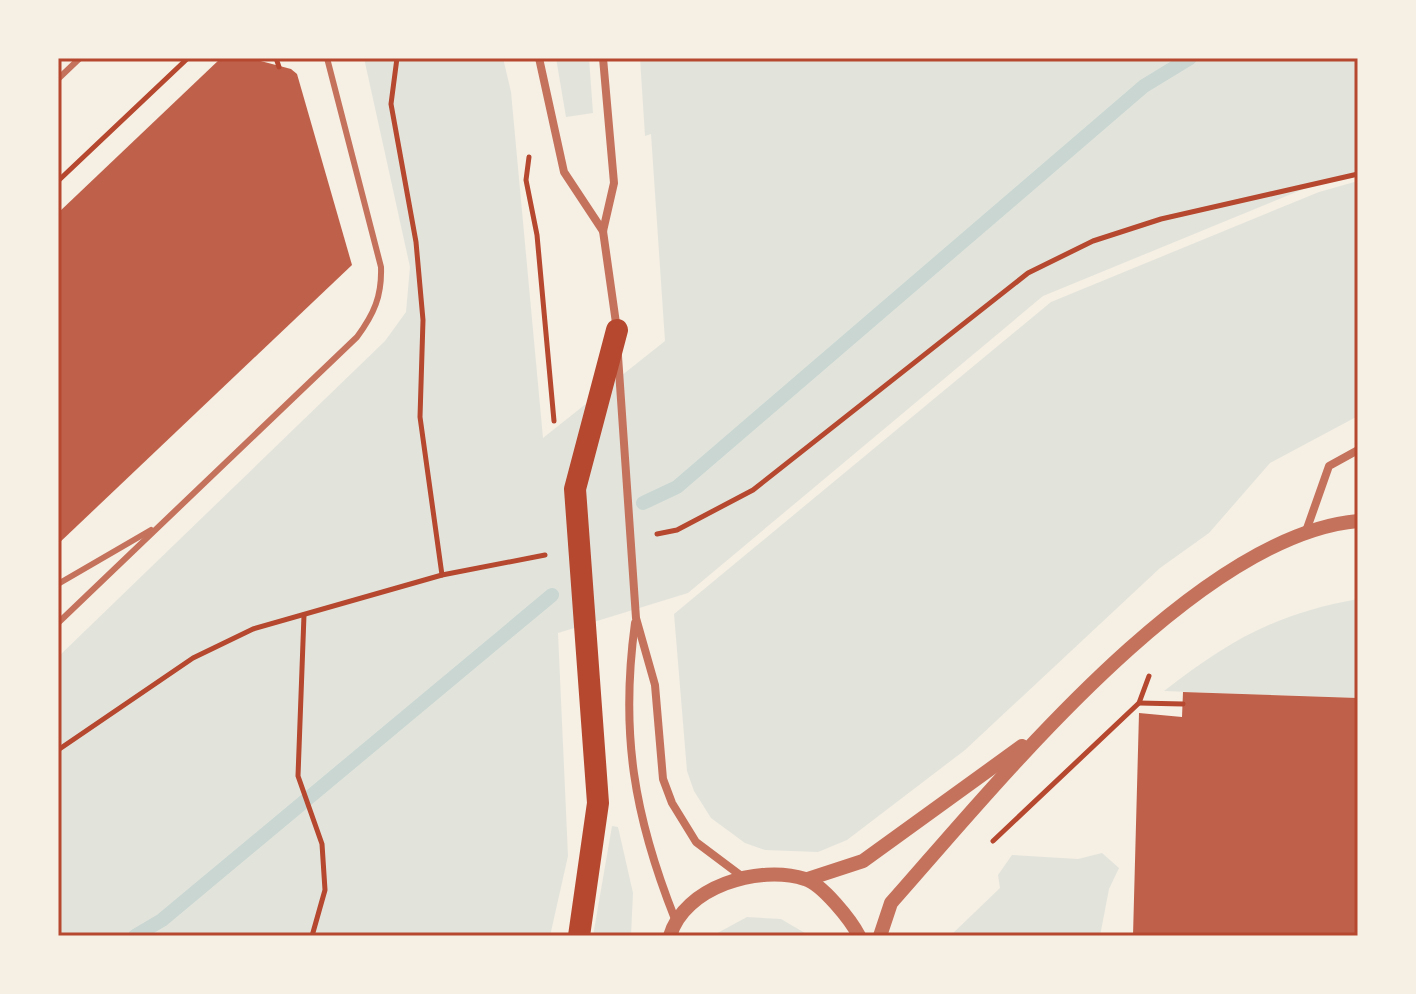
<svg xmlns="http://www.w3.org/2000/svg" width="1416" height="994" viewBox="0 0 1416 994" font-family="'Alegreya Sans',sans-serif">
	<rect width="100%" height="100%" fill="#f6efe4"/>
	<!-- green -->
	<g fill="#e2e4dc">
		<polygon points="364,58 503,58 511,92 543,438 665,341 651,134 645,136 640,58 1358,58 1358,173 1311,186 1043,296 688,593 558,633 568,856 550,936 58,936 58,657 385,341 406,312 410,267"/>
		<polygon points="556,58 589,58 593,113 566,117"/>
		<polygon points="1358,181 1358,416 1270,463 1209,533 1160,568 965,750 847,840 818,852 765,850 745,843 711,818 694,791 687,771 674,614 1051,302 1319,192"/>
		<path d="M1358,599V698L1164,691C1230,640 1275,614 1358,599Z"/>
		<polygon points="612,826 618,827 633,893 631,936 593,936"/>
		<polygon points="1102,853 1119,868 1109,889 1100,936 950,936 1000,888 998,875 1012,855 1078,859"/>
		<polygon points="747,917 781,919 810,936 712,936"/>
	</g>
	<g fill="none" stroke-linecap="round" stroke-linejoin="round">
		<!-- stream -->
		<g stroke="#c9d6d2" stroke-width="14">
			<polyline points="643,503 677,487 1144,86 1190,58"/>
			<polyline points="135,936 162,920 552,595"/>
		</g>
	</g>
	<!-- building -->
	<g fill="#bf614a">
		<polygon points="221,58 249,58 291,69 297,74 352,265 58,544 58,213"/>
		<polygon points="1183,692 1358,698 1358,936 1133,936 1139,713 1182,717"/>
	</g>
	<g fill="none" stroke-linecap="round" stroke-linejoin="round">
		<!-- path -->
		<g stroke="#b5482f" stroke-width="5">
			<polyline points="276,58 279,67"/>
			<polyline points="397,58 391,104 416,242 423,320 420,417 442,575"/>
			<polyline points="529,157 526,180 537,235 554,421"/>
			<polyline points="58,181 188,58"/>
			<polyline points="657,534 677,530 753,490 1028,273 1093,241 1161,219 1358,174"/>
			<polyline points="304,615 298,776 322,844 325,890 312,936"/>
			<polyline points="1139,703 1183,704"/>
			<polyline points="58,750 193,658 253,629 442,575 545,555"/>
			<polyline points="993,841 1139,703 1149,676"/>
			<polyline points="486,936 491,936"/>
		</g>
		<!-- service -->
		<g stroke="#c5725c" stroke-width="6">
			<polyline points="58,79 80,58"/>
			<polyline points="58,584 151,530"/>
			<path d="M58,623L357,337C374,314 382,296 381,267L327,58"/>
		</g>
		<!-- minor -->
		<g stroke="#c5725c" stroke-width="8">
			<polyline points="539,58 564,172 603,231"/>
			<polyline points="603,58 614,183 603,231 617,330"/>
			<polyline points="618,356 636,618 655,685 663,779 672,803 696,842 744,878"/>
			<polyline points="1305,534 1329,466 1358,450"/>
			<path d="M635,623C620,733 634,816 675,919"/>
		</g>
		<!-- tertiary -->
		<g stroke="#c5725c" stroke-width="14">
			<polyline points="808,879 863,861 1022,746"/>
			<path d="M670,936C684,887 759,864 805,879C822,884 851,920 859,936"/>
			<path d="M880,936L891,903C995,786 1196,535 1358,521"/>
		</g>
		<!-- trunk -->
		<polyline stroke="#b5482f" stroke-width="22" points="579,936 598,803 575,489 617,330"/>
	</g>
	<!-- border -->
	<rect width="1416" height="994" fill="none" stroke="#f6efe4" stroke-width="120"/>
	<rect x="60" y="60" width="1296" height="874" fill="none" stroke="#b5482f" stroke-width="3"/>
</svg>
